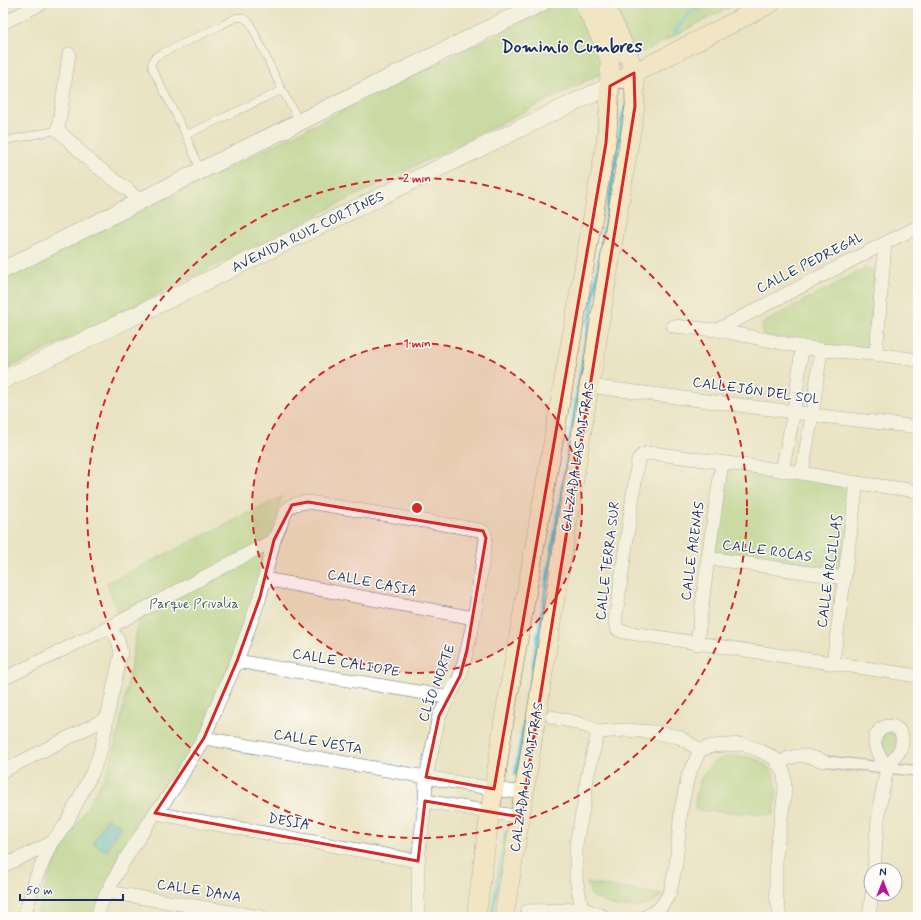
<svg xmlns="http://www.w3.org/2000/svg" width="921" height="920" viewBox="0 0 921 920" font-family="Mynerve,sans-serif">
	<rect width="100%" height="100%" fill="#fdfcf7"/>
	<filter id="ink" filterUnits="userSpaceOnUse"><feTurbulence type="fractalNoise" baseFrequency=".025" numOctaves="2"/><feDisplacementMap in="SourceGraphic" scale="8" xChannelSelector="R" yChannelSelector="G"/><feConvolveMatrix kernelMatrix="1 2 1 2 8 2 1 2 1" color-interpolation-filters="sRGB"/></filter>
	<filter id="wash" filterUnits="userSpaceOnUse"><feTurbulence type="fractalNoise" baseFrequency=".012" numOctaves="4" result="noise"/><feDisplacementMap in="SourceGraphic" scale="16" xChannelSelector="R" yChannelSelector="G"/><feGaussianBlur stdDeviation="0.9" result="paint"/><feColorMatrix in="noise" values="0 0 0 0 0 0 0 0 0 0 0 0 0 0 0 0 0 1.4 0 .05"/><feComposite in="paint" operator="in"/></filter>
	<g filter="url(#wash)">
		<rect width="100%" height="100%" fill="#eae3c3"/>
		<!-- green -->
		<g fill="#a2ce7c" stroke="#5e7e6d">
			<polygon points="559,3 737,3 616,66 3,371 3,280"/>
			<polygon points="865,268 873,270 877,272 871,343 865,350 860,351 763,335 762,325 765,322"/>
			<polygon points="722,463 857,483 845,578 708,558"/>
			<polygon points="282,497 258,592 203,732 94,917 36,917 48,879 55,862 105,776 110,764 119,730 139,620 134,612 120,619 107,583"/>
			<polygon points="879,731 897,733 892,759 882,756"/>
			<path d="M740,756C745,757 751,757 755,759C781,768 778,793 773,815L695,810C695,791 701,769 718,760C725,756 733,756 740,756Z"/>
			<polygon points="587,883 663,895 652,903 640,907 616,907 597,899 591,895"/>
		</g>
		<!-- water -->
		<polygon fill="#52becd" stroke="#367696" points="107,818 121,825 107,851 93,843"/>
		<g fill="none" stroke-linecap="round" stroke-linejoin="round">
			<!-- stream -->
			<g stroke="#52becd" stroke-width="4">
				<path d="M675,32C684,19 690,11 705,3"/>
				<polyline points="516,774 623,116 627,104"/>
				<polyline points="492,917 506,832"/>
			</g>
		</g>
	</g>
	<g filter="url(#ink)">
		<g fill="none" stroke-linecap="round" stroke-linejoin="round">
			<!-- service casing -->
			<g stroke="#636e81" stroke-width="8">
				<g id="service">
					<polyline points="186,135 282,90"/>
					<polyline points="3,141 58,130"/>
					<path d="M200,170L186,135L152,68C151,62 153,60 156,56L220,26L237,17L243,18L247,20L250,23L282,90L300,122"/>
				</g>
			</g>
			<!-- pedestrian casing -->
			<g stroke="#636e81" stroke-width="12">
				<polyline id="pedestrian" points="823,761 918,771"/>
			</g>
			<!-- minor casing -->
			<g stroke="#636e81" stroke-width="14">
				<g id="minor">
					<polyline points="3,23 42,3"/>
					<polyline points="69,54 58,130 91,162 128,190 140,201"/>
					<polyline points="673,326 717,330 802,347 821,350 876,354 918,360"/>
					<polyline points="717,330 885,243 918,227"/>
					<polyline points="876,354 885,243"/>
					<polyline points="589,386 794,412 812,415 918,427"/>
					<polyline points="782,471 794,412 802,347"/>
					<polyline points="802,473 812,415 821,350"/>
					<path d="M918,491L857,483L802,473L652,453C646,453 641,454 638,460L615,622L617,629L624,632L918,676"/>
					<polyline points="708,558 845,578"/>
					<polyline points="265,579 474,618"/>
					<polyline points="697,644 708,558 722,463"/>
					<polyline points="237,661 448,697"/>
					<polyline points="833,663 857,483"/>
					<polyline points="3,679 110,627 274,540"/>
					<path d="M552,717L574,722L589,727L598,732L626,730L653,732L679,737L700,750L712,746L742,744L759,750L774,758L778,764C794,753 805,754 823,761"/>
					<polyline points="204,738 494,789 525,793"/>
					<polyline points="778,764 784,772 785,790 776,855 776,894 780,917"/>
					<polyline points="3,771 107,718"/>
					<polyline points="425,801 521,817"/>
					<polyline points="155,813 418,861"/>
					<polyline points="3,866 51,843"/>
					<path d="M874,870C876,842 877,815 883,788C885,782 885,775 887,770C891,760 901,754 902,743C903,735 901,730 893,726C888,726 883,726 879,731C868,742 881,759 888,768"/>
					<polyline points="107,892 262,917"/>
					<polyline points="582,908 576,879 576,844 584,804 587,778 598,732"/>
					<polyline points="527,911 564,910 582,908 605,917"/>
					<polyline points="24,917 35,880 51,843 66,824 94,769 102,746 107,718 121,653 118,640 110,627"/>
					<path d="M97,917L101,904L122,864L155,813L165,801L178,782L188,764L204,738L215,710L237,661L260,597L274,540L287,510L292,505L299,503L308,502L480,530C484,531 485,533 486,538L474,618L467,650L460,676L439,716L426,777L425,801L418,861V917"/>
					<polyline points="645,917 660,908 670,893 676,864 681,810 688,776 700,750"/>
					<polyline points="869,917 872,894"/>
				</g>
			</g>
			<!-- tertiary casing -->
			<g stroke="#636e81" stroke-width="18">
				<g id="tertiary">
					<polyline points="3,270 200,171 541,3"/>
					<polyline points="3,380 556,111 610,86"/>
				</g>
			</g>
			<!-- secondary casing -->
			<g stroke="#636e81" stroke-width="20">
				<g id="secondary">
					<polyline points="623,79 771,3"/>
					<polyline points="476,917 490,812 494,789 505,714 606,143 609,110 610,60 602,39 584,3"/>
					<polyline points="504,917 589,386 593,367 598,333 635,106 634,73 630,60 604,3"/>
				</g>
			</g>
			<!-- service -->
			<use href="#service" stroke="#fff" stroke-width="7"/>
			<!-- pedestrian -->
			<use href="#pedestrian" stroke="#fff" stroke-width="10"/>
			<!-- minor -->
			<use href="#minor" stroke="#fff" stroke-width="13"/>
			<!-- tertiary -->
			<use href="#tertiary" stroke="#fff" stroke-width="17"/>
			<!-- secondary -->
			<use href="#secondary" stroke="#fae7c3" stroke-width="19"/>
		</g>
	</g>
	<!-- marked area -->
	<path d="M0 0H921V920H0ZM634,73L635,106L521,817L425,801L418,861L155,813L204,738L237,661L260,597L274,540L292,505L308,502L483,531L486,538L467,650L460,676L439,716L426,777L494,789L606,143L610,86Z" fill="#eae3c3" fill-opacity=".55" fill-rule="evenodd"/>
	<path fill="none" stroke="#d62828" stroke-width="3" stroke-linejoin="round" d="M634,73L635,106L521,817L425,801L418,861L155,813L204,738L237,661L260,597L274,540L292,505L308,502L483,531L486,538L467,650L460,676L439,716L426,777L494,789L606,143L610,86Z"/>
	<!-- distance rings -->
	<circle cx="417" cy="508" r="165" fill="#d62828" fill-opacity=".12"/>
	<g fill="none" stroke="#d62828" stroke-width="2" stroke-dasharray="7 5">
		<circle cx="417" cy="508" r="165"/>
		<circle cx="417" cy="508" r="330"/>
	</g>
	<g text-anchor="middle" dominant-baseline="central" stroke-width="3" stroke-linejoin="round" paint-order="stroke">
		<!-- street labels -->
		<g font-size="14" fill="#1b2f5e" stroke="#fdfcf7">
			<text transform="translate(308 232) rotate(-26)">AVENIDA RUIZ CORTINES</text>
			<text transform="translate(810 263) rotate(-27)">CALLE PEDREGAL</text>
			<text transform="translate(756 391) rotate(8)">CALLEJÓN DEL SOL</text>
			<text transform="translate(578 457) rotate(-81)">CALZADA LAS MITRAS</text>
			<text transform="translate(693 551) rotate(-82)">CALLE ARENAS</text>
			<text transform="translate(767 551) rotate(8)">CALLE ROCAS</text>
			<text transform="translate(608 561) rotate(-83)">CALLE TERRA SUR</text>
			<text transform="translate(830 571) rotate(-82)">CALLE ARCILLAS</text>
			<text transform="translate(372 583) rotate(11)">CALLE CASIA</text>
			<text transform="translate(346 663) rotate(10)">CALLE CALIOPE</text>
			<text transform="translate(437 683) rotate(-70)">CLÍO NORTE</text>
			<text transform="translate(318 742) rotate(10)">CALLE VESTA</text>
			<text transform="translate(527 777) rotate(-81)">CALZADA LAS MITRAS</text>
			<text transform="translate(289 822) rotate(10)">DESIA</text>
			<text transform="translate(199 891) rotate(9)">CALLE DANA</text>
		</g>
		<!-- park labels -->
		<g font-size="14" fill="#445f67" stroke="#fdfcf7">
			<text x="194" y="604">Parque Privalia</text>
		</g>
		<!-- district labels -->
		<g font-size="18" font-weight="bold" fill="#1b2f5e" stroke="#fdfcf7">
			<text x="572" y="47">Dominio Cumbres</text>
		</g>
	</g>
	<circle cx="417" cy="508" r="6" fill="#d62828" stroke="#fdfcf7" stroke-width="2"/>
	<g font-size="12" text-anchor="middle" font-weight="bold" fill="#d62828" stroke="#fdfcf7" stroke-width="3" stroke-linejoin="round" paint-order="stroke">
		<text x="417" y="182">2 min</text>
		<text x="417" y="347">1 min</text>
	</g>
	<!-- margin -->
	<rect width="921" height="920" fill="none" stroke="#fdfcf7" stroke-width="16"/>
	<!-- north arrow -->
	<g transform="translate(883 882)"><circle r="19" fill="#fdfcf7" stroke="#a3aaba"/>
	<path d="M0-3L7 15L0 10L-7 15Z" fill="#b5179e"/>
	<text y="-6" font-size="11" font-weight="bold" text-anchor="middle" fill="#1b2f5e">N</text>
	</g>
	<!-- scale -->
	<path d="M20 894v6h103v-6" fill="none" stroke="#1b2f5e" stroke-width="2"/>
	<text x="26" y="894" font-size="12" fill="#1b2f5e" stroke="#fdfcf7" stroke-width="3" paint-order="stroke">50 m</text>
</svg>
